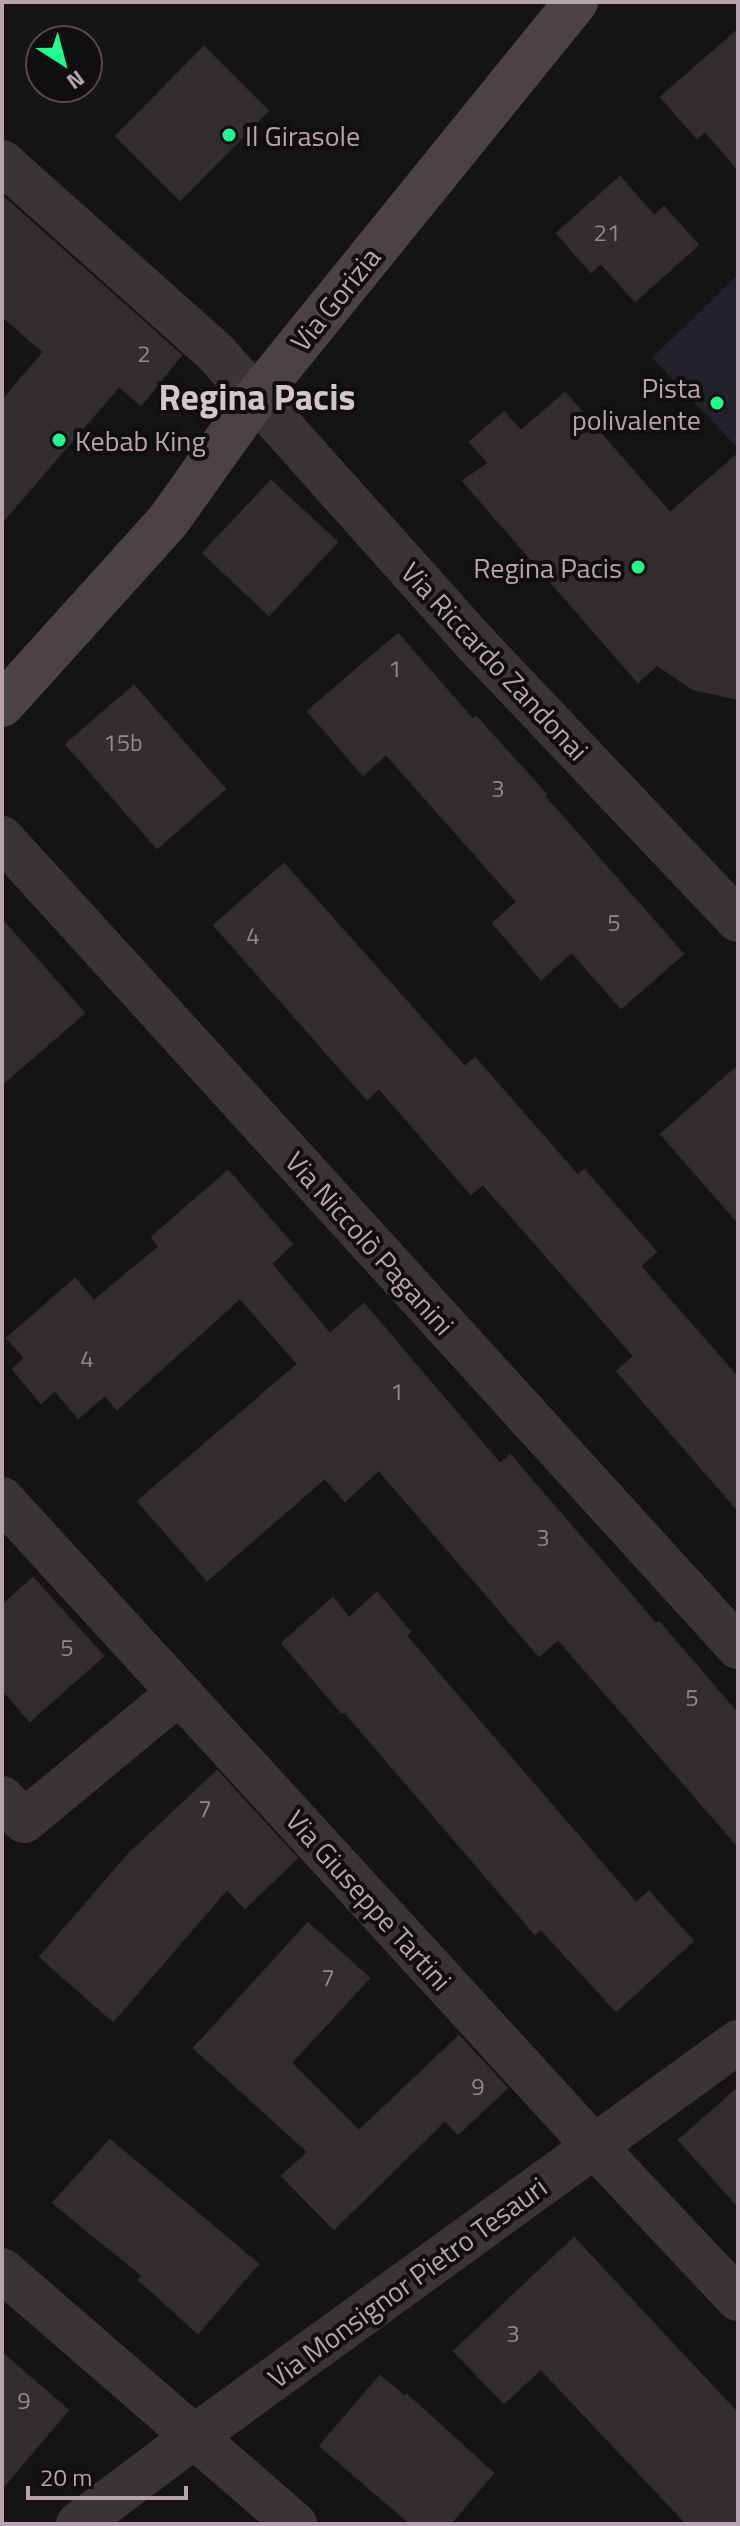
<svg xmlns="http://www.w3.org/2000/svg" width="740" height="2526" viewBox="0 0 740 2526" font-family="'Titillium Web',sans-serif">
	<rect width="100%" height="100%" fill="#151313"/>
	<!-- green -->
	<polygon fill="#21212b" points="738,275 738,448 652,358"/>
	<!-- building -->
	<g fill="#322e2f" stroke="#312d2e" stroke-width="2">
		<polygon points="738,30 738,169 705,131 697,138 661,97"/>
		<polygon points="204,47 268,111 180,200 116,136"/>
		<polygon points="620,177 654,216 664,207 698,245 635,301 601,263 591,272 557,233"/>
		<polygon points="2,196 181,355 141,405 119,386 2,522 2,401 44,352 2,316"/>
		<polygon points="565,393 670,513 738,454 738,699 693,689 657,665 638,682 463,481 489,463 470,442 504,412 521,431"/>
		<polygon points="271,481 337,542 269,615 203,553"/>
		<polygon points="398,634 473,720 476,717 546,794 544,796 683,954 621,1008 572,952 541,979 493,923 517,902 386,754 363,775 308,711"/>
		<polygon points="134,686 225,789 157,848 66,744"/>
		<polygon points="284,864 465,1067 475,1058 578,1176 584,1170 656,1252 640,1266 738,1378 738,1510 617,1371 634,1356 483,1184 471,1194 379,1088 367,1099 214,925"/>
		<polygon points="2,920 84,1013 2,1084"/>
		<polygon points="738,1066 738,1222 661,1134"/>
		<polygon points="228,1171 292,1244 271,1264 330,1334 364,1304 500,1464 510,1455 656,1624 659,1622 738,1714 738,1846 558,1639 539,1656 379,1470 345,1501 325,1478 207,1580 138,1501 298,1364 240,1298 117,1409 105,1395 78,1418 55,1390 41,1403 13,1369 25,1358 7,1338 75,1279 94,1301 159,1247 152,1237"/>
		<polygon points="33,1578 103,1656 30,1721 2,1689 2,1606"/>
		<polygon points="377,1593 410,1632 406,1636 636,1903 649,1892 693,1941 616,2011 541,1929 535,1934 344,1711 342,1713 282,1643 333,1598 349,1618"/>
		<polygon points="217,1771 297,1858 245,1908 227,1889 113,2021 40,1957 128,1855"/>
		<polygon points="308,1923 369,1978 291,2063 359,2131 459,2036 507,2088 458,2134 445,2120 334,2229 282,2176 308,2152 194,2048"/>
		<polygon points="738,2088 738,2206 679,2140"/>
		<polygon points="110,2140 258,2264 198,2333 139,2280 143,2276 53,2203"/>
		<polygon points="574,2238 738,2414 738,2524 687,2524 541,2369 504,2403 454,2351"/>
		<polygon points="2,2353 68,2410 2,2488"/>
		<polygon points="380,2376 405,2397 407,2395 493,2473 450,2524 411,2524 320,2446"/>
	</g>
	<g fill="none" stroke-linecap="round" stroke-linejoin="round">
		<!-- street -->
		<g stroke="#3a3436" stroke-width="44">
			<polyline points="2,162 215,352 477,645 738,920"/>
			<polyline points="2,838 738,1647"/>
			<polyline points="2,1499 595,2147 738,2299"/>
			<polyline points="2,1798 24,1821 179,1693"/>
			<polyline points="2,2270 295,2524"/>
			<polyline points="78,2524 195,2436 738,2042"/>
		</g>
		<!-- secondary -->
		<polyline stroke="#4b4245" stroke-width="44" points="2,705 168,521 257,396 576,2"/>
	</g>
	<!-- markers -->
	<g fill="#21ff8f" stroke="#100e0e" stroke-width="3">
		<circle cx="229" cy="135" r="8"/>
		<circle cx="717" cy="403" r="8"/>
		<circle cx="59" cy="440" r="8"/>
		<circle cx="638" cy="567" r="8"/>
	</g>
	<g text-anchor="middle" dominant-baseline="central" stroke-width="8" stroke-linejoin="round" paint-order="stroke">
		<!-- number labels -->
		<g font-size="24" fill="#96868e">
			<text x="607" y="232">21</text>
			<text x="144" y="353">2</text>
			<text x="395" y="668">1</text>
			<text x="123" y="742">15b</text>
			<text x="498" y="788">3</text>
			<text x="614" y="922">5</text>
			<text x="253" y="935">4</text>
			<text x="87" y="1358">4</text>
			<text x="397" y="1391">1</text>
			<text x="543" y="1537">3</text>
			<text x="67" y="1647">5</text>
			<text x="692" y="1697">5</text>
			<text x="205" y="1808">7</text>
			<text x="328" y="1977">7</text>
			<text x="478" y="2086">9</text>
			<text x="513" y="2333">3</text>
			<text x="24" y="2400">9</text>
		</g>
		<!-- poi labels -->
		<g font-size="28" fill="#b7a3ad" stroke="#100e0e" text-anchor="start">
			<text x="245" y="135">Il Girasole</text>
			<text x="701" y="387" text-anchor="end">Pista<tspan x="701" dy="32">polivalente</tspan></text>
			<text x="75" y="440">Kebab King</text>
			<text x="622" y="567" text-anchor="end">Regina Pacis</text>
		</g>
		<!-- street labels -->
		<g font-size="28" fill="#b7a3ad" stroke="#100e0e">
			<text transform="translate(335 299) rotate(-51)">Via Gorizia</text>
			<text transform="translate(495 661) rotate(47)">Via Riccardo Zandonai</text>
			<text transform="translate(370 1243) rotate(48)">Via Niccolò Paganini</text>
			<text transform="translate(369 1900) rotate(48)">Via Giuseppe Tartini</text>
			<text transform="translate(407 2282) rotate(-36)">Via Monsignor Pietro Tesauri</text>
		</g>
		<!-- district labels -->
		<g font-size="36" font-weight="bold" fill="#d2c5cb" stroke="#100e0e">
			<text x="257" y="396">Regina Pacis</text>
		</g>
	</g>
	<!-- border -->
	<rect width="740" height="2526" fill="none" stroke="#b7a3ad" stroke-width="8"/>
	<!-- north arrow -->
	<g transform="translate(64 64) rotate(144)"><circle r="38" fill="#100e0e" stroke="#534a4e" stroke-width="2"/>
	<path d="M0-6L14 30L0 20L-14 30Z" fill="#21ff8f"/>
	<text y="-12" font-size="22" font-weight="bold" text-anchor="middle" fill="#b7a3ad">N</text>
	</g>
	<!-- scale -->
	<path d="M28 2486v12h158v-12" fill="none" stroke="#b7a3ad" stroke-width="4"/>
	<text x="40" y="2486" font-size="24" fill="#b7a3ad" stroke="#100e0e" stroke-width="6" paint-order="stroke">20 m</text>
</svg>
